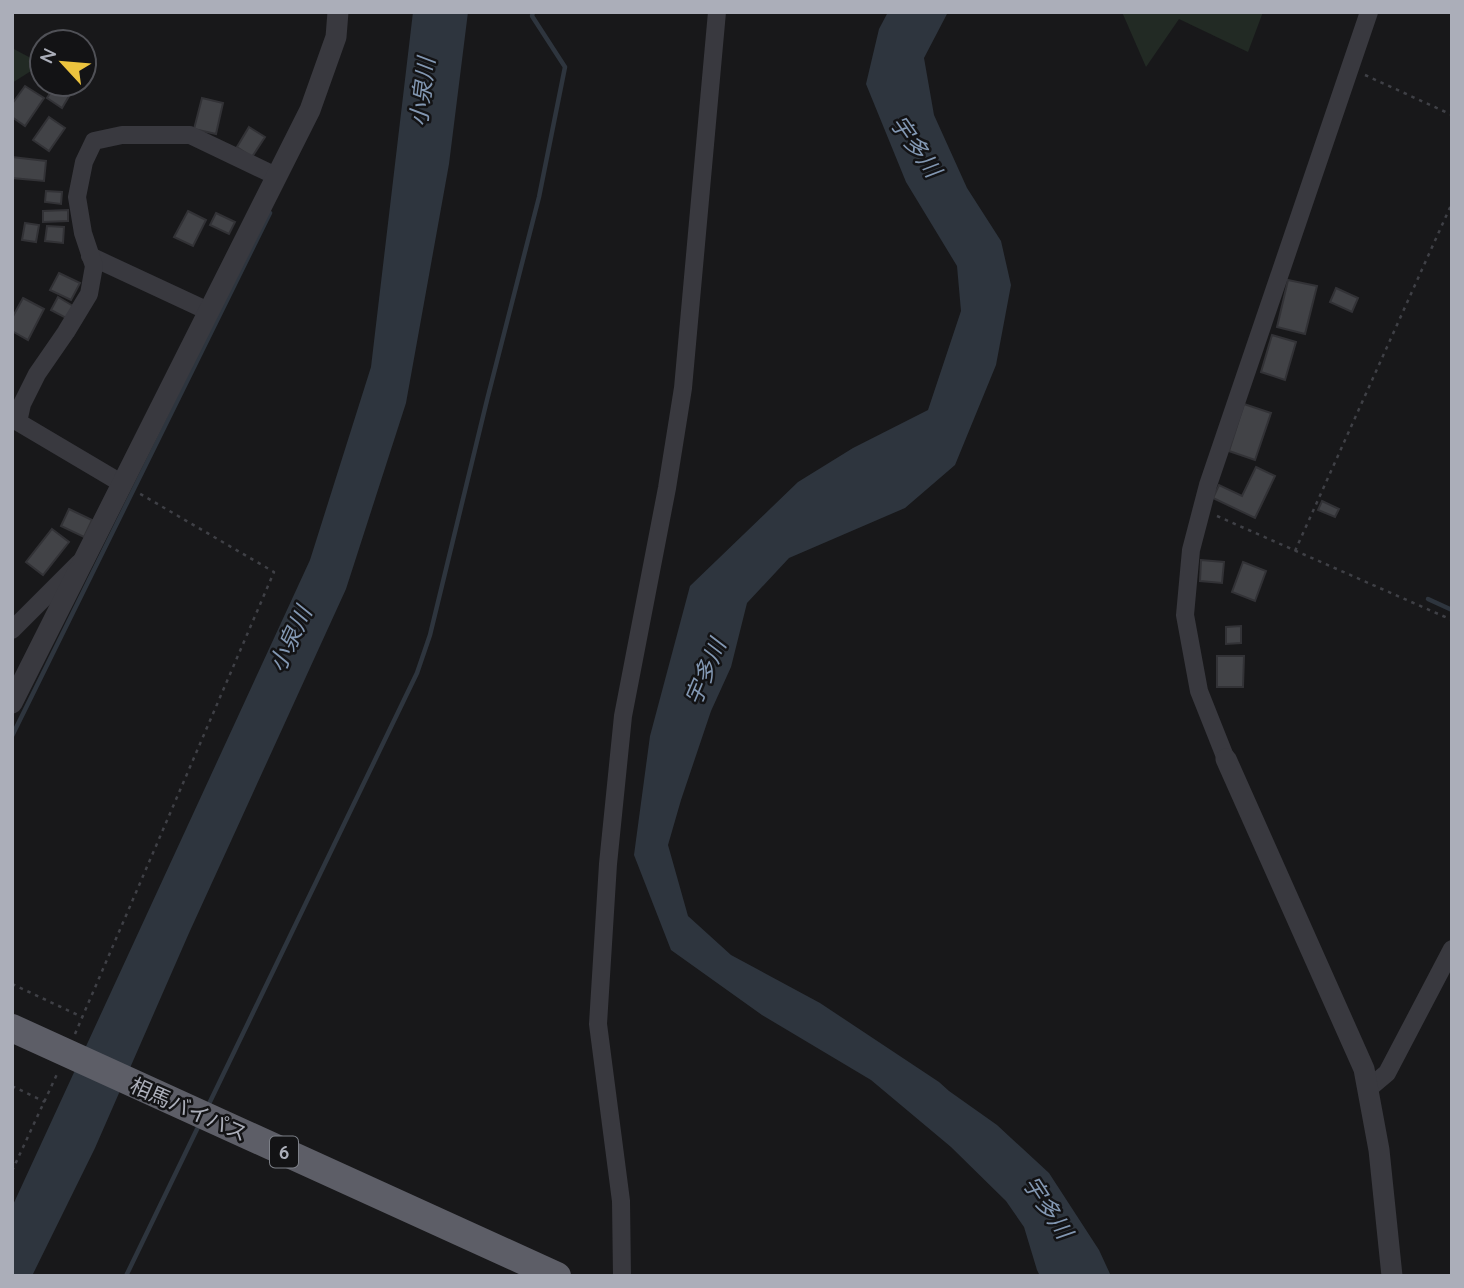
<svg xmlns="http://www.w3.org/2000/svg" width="1464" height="1288" viewBox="0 0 1464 1288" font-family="Quicksand,'Noto Sans JP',sans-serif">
	<rect width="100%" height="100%" fill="#18181a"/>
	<!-- green -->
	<g fill="#222a24">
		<polygon points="1122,12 1263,12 1248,52 1179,19 1146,67"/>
		<polygon points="12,48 42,64 12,83"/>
	</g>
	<!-- water -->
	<g fill="#2e353e">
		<polygon points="413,12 468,12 449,164 406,403 346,589 189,933 95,1148 32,1276 12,1276 12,1207 310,560 371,367"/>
		<polygon points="888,12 948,12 924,58 934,115 967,188 1001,241 1011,285 996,365 955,465 905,508 789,558 747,603 731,667 711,711 681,800 668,845 688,916 731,955 820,1003 939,1082 949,1091 997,1125 1049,1173 1099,1250 1111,1276 1040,1276 1037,1270 1024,1227 1006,1201 951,1147 871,1080 762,1015 671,950 634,855 650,736 690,586 798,482 853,448 928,410 961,311 957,266 906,182 866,84 879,29"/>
	</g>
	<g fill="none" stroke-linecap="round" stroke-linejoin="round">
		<!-- stream -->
		<g stroke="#2e353e" stroke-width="4.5">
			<polyline points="1428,599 1452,610"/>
			<polyline points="12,736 270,213"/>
			<polyline points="207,1108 417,673 430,635 487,400 539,197 565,67 532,16 533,12"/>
			<polyline points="126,1276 199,1125"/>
		</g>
	</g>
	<!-- building -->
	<g fill="#424347" stroke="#323236" stroke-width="2">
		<polygon points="56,84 60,84 72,91 62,108 47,98"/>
		<polygon points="25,86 44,98 25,126 12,117 12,104"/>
		<polygon points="202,98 223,103 216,134 194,129"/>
		<polygon points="49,117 65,128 49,151 33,140"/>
		<polygon points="249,127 265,137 252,157 237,147"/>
		<polygon points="12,157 46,161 44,181 12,178"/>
		<polygon points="46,191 62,192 61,204 45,202"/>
		<polygon points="68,210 68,221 43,222 43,211"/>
		<polygon points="188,211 206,220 193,246 174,237"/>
		<polygon points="216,213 235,222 229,234 210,225"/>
		<polygon points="25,223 39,225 36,242 22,240"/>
		<polygon points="47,226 64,227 63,243 45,241"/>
		<polygon points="59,273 80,283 71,300 50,290"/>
		<polygon points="1288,280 1317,286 1305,334 1277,327"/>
		<polygon points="1336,288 1358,298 1352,312 1330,302"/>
		<polygon points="58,297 73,306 66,318 51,310"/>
		<polygon points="23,298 44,309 28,340 12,331 12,318"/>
		<polygon points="1272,335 1296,342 1285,380 1261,372"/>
		<polygon points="1244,404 1271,413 1255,460 1229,451"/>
		<polygon points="1256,467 1275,476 1255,518 1213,498 1219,485 1242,496"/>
		<polygon points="1322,501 1339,509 1335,517 1318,510"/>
		<polygon points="69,509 92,520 84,537 61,526"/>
		<polygon points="52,529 69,542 43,575 26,562"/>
		<polygon points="1201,560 1224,562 1222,583 1200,581"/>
		<polygon points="1243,562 1266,571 1255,601 1232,592"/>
		<polygon points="1241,626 1241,643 1226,644 1226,627"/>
		<polygon points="1217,656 1244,656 1243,687 1217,687"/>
	</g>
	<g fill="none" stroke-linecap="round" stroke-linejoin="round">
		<!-- path -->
		<g stroke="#3f4046" stroke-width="2.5" stroke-dasharray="3.5 5" stroke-linecap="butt">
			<polyline points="1365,75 1452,115"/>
			<polyline points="1217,516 1452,620"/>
			<polyline points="1295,551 1452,203"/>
			<polyline points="12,984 82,1017"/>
			<polyline points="75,1034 274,572 137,492"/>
			<polyline points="12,1086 45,1102"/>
			<polyline points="12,1171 58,1072"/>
		</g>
		<!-- minor -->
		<g stroke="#39393f" stroke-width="18">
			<polyline points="90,256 208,311"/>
			<polyline points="121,483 18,422 22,404 37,374 66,332 89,294 94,266 83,233 77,197 84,162 94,141 122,135 190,135 276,176"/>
			<polyline points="12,630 79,563"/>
			<polyline points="1226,759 1199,691 1185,615 1191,550 1208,485 1369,12"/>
			<polyline points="1368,1089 1387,1073 1452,949"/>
			<polyline points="622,1276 621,1201 598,1024 608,864 623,716 667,488 683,388 717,12"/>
		</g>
		<!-- tertiary -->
		<g stroke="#39393f" stroke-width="21">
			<polyline points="12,703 310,110 336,37 338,12"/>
			<polyline points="1226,759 1364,1069 1379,1150 1392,1276"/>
		</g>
		<!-- trunk-bridge -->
		<polyline stroke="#5d5e67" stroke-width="28" points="12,1028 557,1276"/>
	</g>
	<g text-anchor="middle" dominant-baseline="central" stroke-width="5" stroke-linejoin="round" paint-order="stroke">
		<!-- shield labels -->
		<rect fill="#131315" stroke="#7d8088" stroke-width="2" x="270" y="1136.5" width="28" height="31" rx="5"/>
		<g font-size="19" font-weight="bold" fill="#abaeb9">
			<text x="284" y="1152">6</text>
		</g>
		<!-- street labels -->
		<g font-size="21" fill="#abaeb9" stroke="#131315">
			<text transform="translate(189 1109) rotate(24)">相馬バイパス</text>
		</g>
		<!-- water labels -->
		<g font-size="23" font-style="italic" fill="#8398b3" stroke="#131315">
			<text transform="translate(422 92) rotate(-83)">小泉川</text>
			<text transform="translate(916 146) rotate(55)">宇多川</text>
			<text transform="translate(290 639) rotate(-65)">小泉川</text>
			<text transform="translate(705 672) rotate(-67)">宇多川</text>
			<text transform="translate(1048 1207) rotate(57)">宇多川</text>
		</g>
	</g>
	<!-- border -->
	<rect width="1464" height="1288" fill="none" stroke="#abaeb9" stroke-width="28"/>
	<!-- north arrow -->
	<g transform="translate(63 63) rotate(296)"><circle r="33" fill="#131315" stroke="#505157" stroke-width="2"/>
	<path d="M0-5L12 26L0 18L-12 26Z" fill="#ecc33e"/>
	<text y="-10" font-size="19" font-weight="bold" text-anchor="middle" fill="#abaeb9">N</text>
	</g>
</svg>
